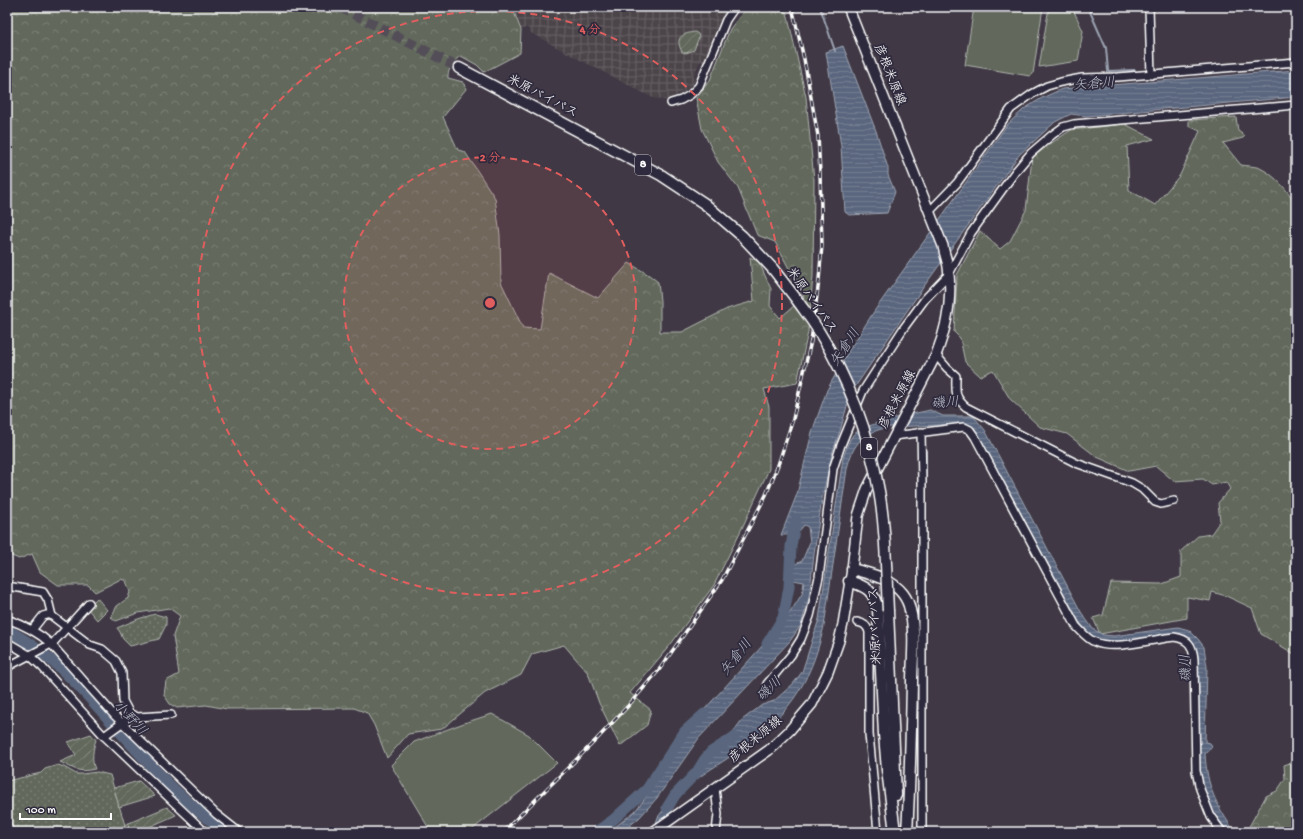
<svg xmlns="http://www.w3.org/2000/svg" width="1303" height="839" viewBox="0 0 1303 839" font-family="'Gochi Hand','Klee One',sans-serif">
	<defs>
		<pattern id="industrial-grid" width="8" height="8" patternUnits="userSpaceOnUse"><rect width="8" height="8" fill="#4c444a"/><path d="M0 4h8M4 0v8" fill="none" stroke="#676065"/></pattern>
		<pattern id="grass-dots" width="8" height="8" patternUnits="userSpaceOnUse"><rect width="8" height="8" fill="#62695c"/><path d="M2 2h.1M6 6h.1" fill="none" stroke="#7a8074" stroke-width="1.8" stroke-linecap="round"/></pattern>
		<pattern id="forest-crowns" width="20" height="18" patternUnits="userSpaceOnUse"><rect width="20" height="18" fill="#62695c"/><path d="M2 6a3 3 0 1 1 6 0M12 15a3 3 0 1 1 6 0" fill="none" stroke="#7a8074"/></pattern>
		<pattern id="cemetery-stones" width="16" height="16" patternUnits="userSpaceOnUse"><rect width="16" height="16" fill="#62695c"/><path d="M2 7V4a2 2 0 0 1 4 0v3zM10 15v-3a2 2 0 0 1 4 0v3z" fill="#7a8074"/></pattern>
		<pattern id="garden-furrows" width="10" height="10" patternUnits="userSpaceOnUse"><rect width="10" height="10" fill="#62695c"/><path d="M-1 1l2-2M0 10L10 0M9 11l2-2" fill="none" stroke="#7a8074"/></pattern>
		<pattern id="water-rules" width="6" height="5" patternUnits="userSpaceOnUse"><rect width="6" height="5" fill="#5a667e"/><path d="M0 2.5h6" fill="none" stroke="#737d91"/></pattern>
	</defs>
	<rect width="100%" height="100%" fill="#403945"/>
	<filter id="ink" filterUnits="userSpaceOnUse"><feTurbulence type="fractalNoise" baseFrequency=".025" numOctaves="2"/><feDisplacementMap in="SourceGraphic" scale="8" xChannelSelector="R" yChannelSelector="G"/><feConvolveMatrix kernelMatrix="1 2 1 2 8 2 1 2 1" color-interpolation-filters="sRGB"/></filter>
	<g filter="url(#ink)">
		<!-- industrial -->
		<polygon fill="url(#industrial-grid)" points="512,7 728,7 717,27 704,63 700,61 693,78 696,80 692,86 685,91 671,98 671,100 665,100 653,98 567,53 531,33 527,27 521,30"/>
		<!-- grass -->
		<g fill="url(#grass-dots)" stroke="#b0b4ae">
			<polygon points="155,614 166,617 166,625 159,639 130,646 123,639 120,632 117,628 138,619"/>
			<polygon points="58,765 64,767 76,774 82,774 97,772 110,775 127,832 15,832 7,813 7,781 41,773 45,769"/>
		</g>
		<!-- forest -->
		<g fill="url(#forest-crowns)" stroke="#b0b4ae">
			<path d="M7,7H512L521,30L520,53L484,72L477,65L461,56C454,59 447,71 448,78L463,82L466,89L443,117L458,150L465,152L495,198L500,235L501,282L523,328L540,329L549,273L598,298L629,263L649,275L658,282L660,301V332H682L727,309L754,301L750,257L759,262L771,289L770,306L780,318L804,297L775,242L757,235L738,188L718,162L702,129L696,98L710,80L730,29L747,7H778L787,13L806,97L814,180L813,276L808,332L797,383L764,389L769,407V469L743,526L714,585L671,644L630,693L651,710L647,725L620,746L599,703L588,673L564,645L532,654L521,675L485,693L442,729L408,734L387,758L374,725L367,713L354,708L227,709L206,705L177,708L170,704L164,695L166,681L179,674L173,636L180,616L169,608L138,613L116,621L111,617L117,606L128,598L130,592L126,581L121,579L95,592L88,585H58L40,572L32,554L19,559L7,554Z"/>
			<path d="M1236,117L1238,131L1245,136L1243,138L1223,143L1241,165C1247,166 1255,166 1260,168C1276,176 1287,190 1296,204V655L1261,634L1252,608L1226,596L1212,592L1210,601L1187,597V618L1100,634L1093,618L1103,615L1111,583L1162,584L1181,577V551L1198,536L1211,534L1220,521L1218,503L1230,489L1226,482L1212,485L1203,479L1174,481L1156,466L1129,471L1097,457L1067,434L1040,427L1010,399L993,370L980,376L965,362L960,338L954,332L957,275L980,231L1000,249L1010,241L1026,210L1032,158L1050,144L1071,130L1125,124L1154,139L1127,146L1129,190L1155,205L1180,175L1200,131L1189,126V120Z"/>
			<polygon points="1296,761 1296,832 1246,832 1266,796 1277,791 1285,779 1284,765"/>
		</g>
		<!-- cemetery -->
		<polygon fill="url(#cemetery-stones)" stroke="#b0b4ae" points="97,598 107,610 97,620 87,608"/>
		<!-- garden -->
		<g fill="url(#garden-furrows)" stroke="#b0b4ae">
			<path d="M695,32L698,34L699,37L694,50L686,53L682,52C675,38 680,34 695,32Z"/>
			<path d="M91,734L96,740C93,748 91,761 95,769C76,773 76,769 60,762L76,755L68,742Z"/>
			<polygon points="139,781 155,796 119,807 114,788"/>
			<polygon points="167,807 176,815 138,832 127,832 124,825"/>
		</g>
		<!-- pitch -->
		<g fill="#62695c" stroke="#b0b4ae">
			<polygon points="974,7 1043,7 1033,74 1030,76 965,65"/>
			<polygon points="1049,7 1072,7 1083,31 1078,61 1039,67"/>
			<polygon points="492,714 529,735 557,763 469,832 431,832 391,765 414,742 464,723"/>
		</g>
		<!-- water -->
		<g fill="url(#water-rules)" stroke="#9ca3b2">
			<polygon points="843,46 876,131 888,168 888,175 895,192 887,213 849,215 845,212 841,146 826,52"/>
			<path d="M1296,70V97L1086,116L1071,114L1055,122L1019,155L922,289L855,387L851,392L840,431L832,454L822,499L814,554L809,598L801,625L790,641L699,738L657,798L639,818L623,831L621,832H609L635,811L655,786L682,738L704,710L784,622L802,594L804,582L793,580L785,572L788,565L795,564L802,561L810,542L808,527L804,525C797,535 793,535 781,535L797,494L812,432L827,390L848,352L875,310L1007,125L1024,109L1042,98L1062,89Z"/>
			<path d="M930,410L943,416H972L975,418L985,430L1081,612L1093,629L1103,635L1114,636L1178,627L1189,630L1198,639L1204,647L1207,667L1205,742L1210,743L1212,746L1205,754C1207,787 1216,805 1235,832H1226L1211,809L1200,780L1198,656C1195,643 1189,635 1175,633C1153,634 1122,647 1101,641C1092,639 1086,630 1080,623L977,432L969,425L963,424L890,427C864,432 853,442 847,469L824,626C810,687 786,718 734,754C717,766 697,776 683,792C674,803 668,819 661,832H653L658,817L688,778L727,740L742,720L762,705L774,701L793,684L802,672L819,619L843,458C846,450 848,441 853,435C865,423 913,414 930,410Z"/>
		</g>
		<g fill="none" stroke-linecap="round" stroke-linejoin="round">
			<!-- stream -->
			<g stroke="#9ca3b2" stroke-width="2">
				<polyline points="820,7 835,51"/>
				<polyline points="1088,7 1106,48 1108,71 1135,70 1134,71"/>
				<polyline points="926,451 926,832"/>
			</g>
			<!-- river -->
			<g stroke="#5a667e" stroke-width="11">
				<path d="M7,630C58,656 92,702 130,743C159,775 189,807 226,832"/>
				<polyline points="767,644 783,618 789,587 791,546 796,520"/>
				<polyline points="667,808 675,795 697,772 705,759 711,752 734,737"/>
				<polyline points="596,832 613,820 647,789 685,731 704,714"/>
			</g>
			<!-- highway-tunnel -->
			<polyline stroke="#534d58" stroke-width="10" stroke-dasharray="10 5" stroke-linecap="butt" points="340,7 459,68"/>
			<!-- minor casing -->
			<g stroke="#fff" stroke-width="10">
				<g id="minor">
					<polyline points="1149,7 1151,75"/>
					<polyline points="671,103 681,100 690,95 699,86 726,20 735,7"/>
					<polyline points="929,212 957,183 1011,109 1032,94 1047,86 1061,82 1082,78 1118,77 1296,62"/>
					<path d="M936,355L947,368L956,376C956,391 954,397 966,407L1076,463L1132,483L1142,489L1155,502L1161,504L1174,501"/>
					<polyline points="921,432 922,482 922,832"/>
					<path d="M894,436L964,427L970,430L975,437L1076,626C1082,632 1087,639 1095,642C1113,651 1154,639 1174,637C1189,639 1193,646 1194,660L1196,771L1200,789L1211,817L1222,832"/>
					<polyline points="7,586 43,592 48,600 52,616 90,645 102,649 116,661 122,673 123,701 131,716"/>
					<path d="M7,619C24,625 38,632 51,644L114,715L216,814L239,832"/>
					<path d="M857,622C863,623 867,625 869,632V734L878,832"/>
					<polyline points="32,630 43,616 51,614"/>
					<polyline points="7,642 29,655 42,667 104,736 205,832"/>
					<polyline points="7,667 53,643 89,603"/>
					<polyline points="767,684 791,655 801,639 810,616 819,577 833,469 841,445 863,391 903,329 925,299 949,274 971,233 1015,172 1031,153 1052,135 1063,127 1074,124 1296,105"/>
					<polyline points="104,736 133,715 137,717 171,715"/>
					<polyline points="715,788 718,814 716,832"/>
				</g>
			</g>
			<!-- major casing -->
			<g stroke="#fff" stroke-width="12">
				<path id="major" d="M653,832L769,750L789,731L812,704L828,672L839,641L843,624L852,569L858,516L867,489L936,355C947,327 953,297 948,267C947,260 944,253 943,246L848,7"/>
			</g>
			<!-- highway casing -->
			<g stroke="#fff" stroke-width="13">
				<g id="highway">
					<polyline points="459,68 661,175 705,204 742,236 773,269 797,300"/>
					<path d="M852,569C870,574 891,578 903,594C906,598 909,604 910,610C916,633 912,660 912,683C911,733 910,782 907,832"/>
					<path d="M849,581C867,587 873,590 878,609L884,734L887,770L895,832"/>
					<polyline points="888,611 896,795"/>
				</g>
			</g>
			<!-- minor -->
			<use href="#minor" stroke="#2f2a3d" stroke-width="7"/>
			<!-- major -->
			<use href="#major" stroke="#2f2a3d" stroke-width="9"/>
			<!-- highway -->
			<use href="#highway" stroke="#2f2a3d" stroke-width="10"/>
			<!-- rail casing -->
			<g stroke="#fff" stroke-width="3.5">
				<polyline id="rail" points="503,832 596,740 628,706 659,670 722,580 766,495 778,465 793,419 811,341 819,280 822,245 820,173 818,136 804,59 792,7"/>
			</g>
			<!-- rail -->
			<use href="#rail" stroke="#2f2a3d" stroke-width="2" stroke-dasharray="6" stroke-linecap="butt"/>
			<!-- highway-bridge casing -->
			<g stroke="#fff" stroke-width="13" stroke-linecap="butt">
				<path id="highway-bridge" d="M797,300C804,310 812,320 818,330C848,378 869,434 879,491C886,530 886,571 888,611"/>
			</g>
			<!-- highway-bridge -->
			<use href="#highway-bridge" stroke="#2f2a3d" stroke-width="10"/>
		</g>
	</g>
	<!-- distance rings -->
	<circle cx="490" cy="303" r="146" fill="#e05e5e" fill-opacity=".12"/>
	<g fill="none" stroke="#e05e5e" stroke-width="2" stroke-dasharray="7 5">
		<circle cx="490" cy="303" r="146"/>
		<circle cx="490" cy="303" r="292"/>
	</g>
	<g text-anchor="middle" dominant-baseline="central" stroke-width="3.5" stroke-linejoin="round" paint-order="stroke">
		<!-- shield labels -->
		<g fill="#2f2a3d" stroke="#c1bfc5" stroke-width="1">
			<rect x="635" y="155" width="16" height="20" rx="3"/>
			<rect x="861" y="438" width="16" height="20" rx="3"/>
		</g>
		<g font-size="12" font-weight="bold" fill="#fff">
			<text x="643" y="165">8</text>
			<text x="869" y="448">8</text>
		</g>
		<!-- street labels -->
		<g font-size="13" fill="#fff" stroke="#2f2a3d">
			<text transform="translate(889 75) rotate(68)">彦根米原線</text>
			<text transform="translate(542 97) rotate(28)">米原バイパス</text>
			<text transform="translate(811 301) rotate(55)">米原バイパス</text>
			<text transform="translate(898 400) rotate(-62)">彦根米原線</text>
			<text transform="translate(876 626) rotate(-93)">米原バイパス</text>
			<text transform="translate(756 740) rotate(-40)">彦根米原線</text>
		</g>
		<!-- water labels -->
		<g font-size="14" font-style="italic" fill="#b5bac5" stroke="#2f2a3d">
			<text transform="translate(1094 85) rotate(-4)">矢倉川</text>
			<text transform="translate(846 348) rotate(-56)">矢倉川</text>
			<text transform="translate(945 404) rotate(-4)">磯川</text>
			<text transform="translate(737 658) rotate(-52)">矢倉川</text>
			<text transform="translate(1187 668) rotate(-94)">磯川</text>
			<text transform="translate(770 690) rotate(-43)">磯川</text>
			<text transform="translate(129 719) rotate(47)">小野川</text>
		</g>
	</g>
	<circle cx="490" cy="303" r="6" fill="#e05e5e" stroke="#2f2a3d" stroke-width="2"/>
	<g font-size="12" text-anchor="middle" font-weight="bold" fill="#e05e5e" stroke="#2f2a3d" stroke-width="3.5" stroke-linejoin="round" paint-order="stroke">
		<text x="590" y="33">4 分</text>
		<text x="490" y="161">2 分</text>
	</g>
	<!-- margin -->
	<rect width="1303" height="839" fill="none" stroke="#2f2a3d" stroke-width="24"/>
	<rect x="12" y="12" width="1279" height="815" fill="none" stroke="#fff" stroke-width="1.5" filter="url(#ink)"/>
	<!-- scale -->
	<path d="M20 813v6h91v-6" fill="none" stroke="#ffffff" stroke-width="2"/>
	<text x="26" y="813" font-size="12" fill="#ffffff" stroke="#2f2a3d" stroke-width="3" paint-order="stroke">100 m</text>
</svg>
